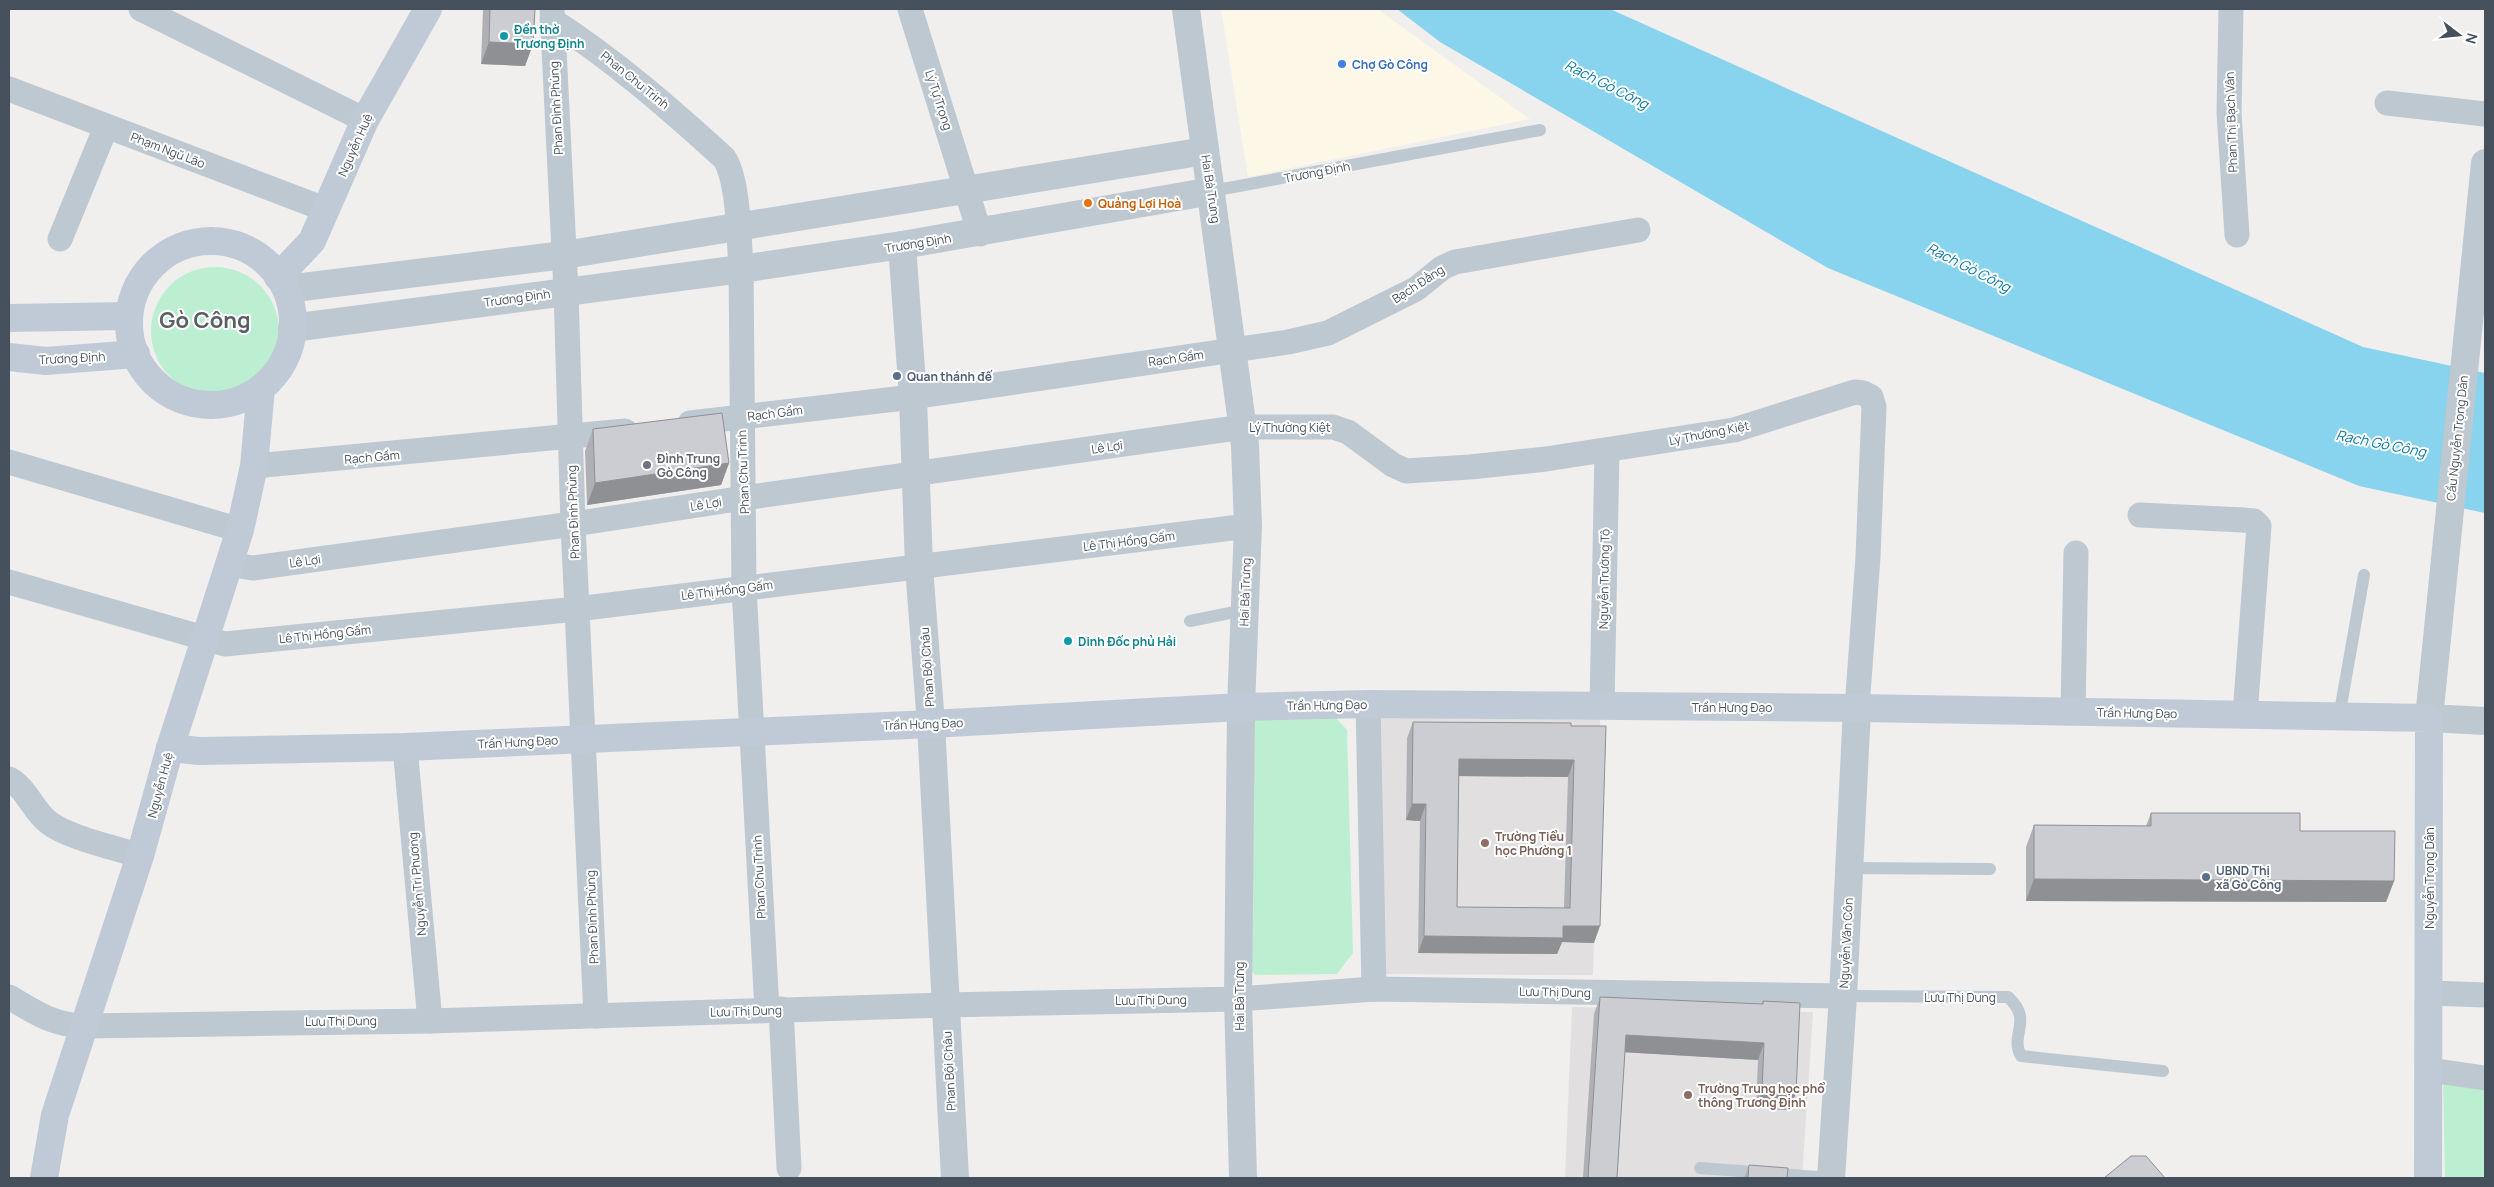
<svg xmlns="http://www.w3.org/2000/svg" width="2494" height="1187" viewBox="0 0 2494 1187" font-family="Manrope,sans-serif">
	<rect width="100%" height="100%" fill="#f1eeee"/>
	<!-- commercial -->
	<polygon fill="#fcf7e7" points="1221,9 1377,9 1530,119 1248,177"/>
	<!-- education -->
	<g fill="#e2dfe0">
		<polygon points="1368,717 1600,718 1593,975 1378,974"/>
		<polygon points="1572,1007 1813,1012 1802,1178 1565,1178"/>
	</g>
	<!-- green -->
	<g fill="#bcefd2">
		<circle cx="215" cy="331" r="64"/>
		<polygon points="1256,714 1333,715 1347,730 1353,953 1337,974 1255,975 1238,953 1242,727"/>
		<polygon points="2443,1077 2485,1082 2485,1178 2445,1178"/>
	</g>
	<!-- water -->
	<polygon fill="#88d3ed" points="1397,9 1610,9 2363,347 2485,373 2485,513 2359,486 1828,268 1440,42"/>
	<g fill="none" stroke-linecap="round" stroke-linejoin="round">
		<!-- service -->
		<g stroke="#bec8d0" stroke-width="12">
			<polyline points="1212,191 1540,130"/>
			<polyline points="1190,621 1245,610"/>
			<polyline points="2339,717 2364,575"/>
			<polyline points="1849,868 1990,869"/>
			<path d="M1843,996L2008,997C2034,1021 2009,1034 2021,1056L2163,1071"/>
			<polyline points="1700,1168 1831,1178"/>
		</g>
		<!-- minor -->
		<g stroke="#bec8d0" stroke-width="25">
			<polyline points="141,9 365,120"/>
			<polyline points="552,9 566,291 573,524 596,1016"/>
			<polyline points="910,9 980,234"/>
			<polyline points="2231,9 2229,113 2237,235"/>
			<path d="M552,20C614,60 669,108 724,158C739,180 739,241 741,269L744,588L767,1010"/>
			<polyline points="9,89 327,210"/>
			<polyline points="2387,103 2485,114"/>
			<polyline points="60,239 106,127"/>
			<polyline points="690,423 913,397 1288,342 1328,333 1416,289 1442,268 1455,262 1638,230"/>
			<polyline points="9,462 240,530"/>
			<polyline points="254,466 625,431"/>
			<polyline points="2140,515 2243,520 2254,521 2259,526 2245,715"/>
			<polyline points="228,564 253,568 573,524 744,498 1243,427 1333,427 1348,432 1393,465 1406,471 1470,467 1546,459 1734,430 1855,392 1863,393 1871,397 1874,407 1868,557 1857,708"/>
			<polyline points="9,582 225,644 577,609 1248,526"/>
			<polyline points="1368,704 1374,989"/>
			<polyline points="1602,706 1607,451"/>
			<polyline points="2073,712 2076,553"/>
			<polyline points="405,747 430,1021"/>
			<path d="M9,779C27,789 32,809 48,822C66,837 116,848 140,856"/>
			<polyline points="2430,993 2485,995"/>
			<path d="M9,997C36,1013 53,1025 85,1026L430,1021L945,1005L1238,999L1374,989L1843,996"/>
			<polyline points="781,1009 789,1168"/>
			<polyline points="2430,1070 2485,1078"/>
		</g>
		<!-- tertiary -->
		<g stroke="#bec8d0" stroke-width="28">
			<polyline points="1186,9 1245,445 1248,526 1241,707 1238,999 1243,1178"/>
			<polyline points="2485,163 2429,718 2485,721"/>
			<polyline points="902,245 913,397 919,567 931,724 955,1178"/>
			<polyline points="286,289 564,255 1205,151"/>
			<polyline points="292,328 741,269 902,245 1212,191"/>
			<polyline points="1831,1178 1843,996 1857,708"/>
		</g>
		<!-- secondary -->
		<g stroke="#c0cad7" stroke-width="28">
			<circle cx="211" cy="323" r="82"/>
			<polyline points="278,277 312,241 365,120 428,9"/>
			<polyline points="9,318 129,316"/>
			<polyline points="9,357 46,361 136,354"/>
			<polyline points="170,748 199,751 405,747 931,724 1241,707 1368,704 1857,708 2429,718 2428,1178"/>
			<polyline points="44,1178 55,1115 140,856 170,748 240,530 254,466 261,388"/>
		</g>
	</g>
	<!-- wall -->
	<g fill="#afb0b5" fill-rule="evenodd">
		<polygon points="483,9 535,9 533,44 525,66 481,64"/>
		<polygon points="593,429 729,463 721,485 587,505 585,451"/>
		<path d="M1413,722L1571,723L1594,943L1562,942L1557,954L1418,953L1420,821L1406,820L1407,738ZM1459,776L1568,777L1564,908L1457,907Z"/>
		<polygon points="2151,813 2394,881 2386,902 2026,901 2026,847 2034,825 2146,826"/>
		<polygon points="1600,997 1762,1004 1763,1001 1790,1110 1756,1108 1758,1060 1625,1052 1617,1178 1583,1178 1594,1014"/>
		<polygon points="1749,1165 1787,1178 1744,1178"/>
	</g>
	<!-- shaded-wall -->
	<g fill="#8e9094">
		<polygon points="489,42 533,44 525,66 481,64"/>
		<polygon points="729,463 721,485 587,505 595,483"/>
		<polygon points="1459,759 1574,760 1568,777 1453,776"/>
		<polygon points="1412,804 1426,804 1420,821 1406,820"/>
		<polygon points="2034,879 2394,881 2386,902 2026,901"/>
		<polygon points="1563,926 1600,926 1594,943 1562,942 1557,954 1418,953 1424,936"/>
		<polygon points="1626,1035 1764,1043 1758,1060 1620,1052"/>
		<polygon points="1762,1091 1796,1093 1790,1110 1756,1108"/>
	</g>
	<!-- building -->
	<g fill="#cbcdd3" stroke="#8e9094" fill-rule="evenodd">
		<polygon points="490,9 535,9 533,44 489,42"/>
		<polygon points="722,413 729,463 595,483 593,429"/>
		<path d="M1413,722L1571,723V726H1606L1600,926H1563V938L1424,936L1426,804H1412ZM1459,759L1574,760L1570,908L1457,907Z"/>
		<polygon points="2151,813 2300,813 2300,831 2395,831 2394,881 2034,879 2034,825 2151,826"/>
		<polygon points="1600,997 1763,1004 1763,1001 1800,1003 1796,1093 1762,1091 1764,1043 1626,1035 1617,1178 1588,1178"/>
		<polygon points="2131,1156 2146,1156 2165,1178 2104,1178"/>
		<polygon points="1749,1165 1788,1168 1787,1178 1748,1178"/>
	</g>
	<!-- markers -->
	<g fill="#0f9aa8" stroke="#fff" stroke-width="2">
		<circle cx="504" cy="36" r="5"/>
		<circle cx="1068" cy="641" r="5"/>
	</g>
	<circle fill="#3f7fe0" stroke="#fff" stroke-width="2" cx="1342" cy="64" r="5"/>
	<circle fill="#e8710a" stroke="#fff" stroke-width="2" cx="1088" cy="203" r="5"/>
	<g fill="#5c6f8a" stroke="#fff" stroke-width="2">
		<circle cx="897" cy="376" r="5"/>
		<circle cx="2206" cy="877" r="5"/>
	</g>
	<circle fill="#6b7280" stroke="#fff" stroke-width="2" cx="647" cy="465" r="5"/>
	<g fill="#8d6e63" stroke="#fff" stroke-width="2">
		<circle cx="1485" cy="843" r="5"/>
		<circle cx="1688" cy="1095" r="5"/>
	</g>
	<g text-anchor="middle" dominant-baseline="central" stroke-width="4" stroke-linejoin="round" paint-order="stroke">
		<!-- culture labels -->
		<g font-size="12" font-weight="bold" fill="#0d838f" stroke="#fff" text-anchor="start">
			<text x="514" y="29">Đền thờ<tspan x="514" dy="14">Trương Định</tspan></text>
			<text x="1078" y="641">Dinh Đốc phủ Hải</text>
		</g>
		<!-- shop labels -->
		<g font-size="12" font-weight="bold" fill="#366cbe" stroke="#fff" text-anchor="start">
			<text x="1352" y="64">Chợ Gò Công</text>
		</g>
		<!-- street labels -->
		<g font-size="12" fill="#46505c" stroke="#fff">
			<text transform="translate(635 80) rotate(39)">Phan Chu Trinh</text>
			<text transform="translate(939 100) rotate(72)">Lý Tự Trọng</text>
			<text transform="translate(556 108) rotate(-93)">Phan Đình Phùng</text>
			<text transform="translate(2231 122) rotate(-92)">Phan Thị Bạch Vân</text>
			<text transform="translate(355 145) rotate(-66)">Nguyễn Huệ</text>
			<text transform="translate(168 150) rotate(21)">Phạm Ngũ Lão</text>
			<text transform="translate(1317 172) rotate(-11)">Trương Định</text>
			<text transform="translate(1211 189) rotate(81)">Hai Bà Trưng</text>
			<text transform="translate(918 243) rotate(-9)">Trương Định</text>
			<text transform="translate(1418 284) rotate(-33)">Bạch Đằng</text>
			<text transform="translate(517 298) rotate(-8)">Trương Định</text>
			<text transform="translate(72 358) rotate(-3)">Trương Định</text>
			<text transform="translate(1176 358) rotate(-8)">Rạch Gầm</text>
			<text transform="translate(775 413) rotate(-7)">Rạch Gầm</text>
			<text x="1290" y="427">Lý Thường Kiệt</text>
			<text transform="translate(1709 433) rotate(-11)">Lý Thường Kiệt</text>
			<text transform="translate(2457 438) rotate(-84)">Cầu Nguyễn Trọng Dân</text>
			<text transform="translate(1107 447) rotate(-8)">Lê Lợi</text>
			<text transform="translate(372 457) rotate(-5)">Rạch Gầm</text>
			<text transform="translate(743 472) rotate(-92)">Phan Chu Trinh</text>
			<text transform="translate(706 504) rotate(-9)">Lê Lợi</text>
			<text transform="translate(573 512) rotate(-92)">Phan Đình Phùng</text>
			<text transform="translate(1129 541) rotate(-7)">Lê Thị Hồng Gấm</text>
			<text transform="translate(305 561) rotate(-8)">Lê Lợi</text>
			<text transform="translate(1604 579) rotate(-89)">Nguyễn Trường Tộ</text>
			<text transform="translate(727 590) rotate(-7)">Lê Thị Hồng Gấm</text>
			<text transform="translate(1245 592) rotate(-88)">Hai Bà Trưng</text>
			<text transform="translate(325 634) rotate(-6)">Lê Thị Hồng Gấm</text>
			<text transform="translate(927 667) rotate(-94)">Phan Bội Châu</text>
			<text transform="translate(1327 705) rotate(-1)">Trần Hưng Đạo</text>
			<text x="1732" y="707">Trần Hưng Đạo</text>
			<text transform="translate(2137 713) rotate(1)">Trần Hưng Đạo</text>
			<text transform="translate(923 724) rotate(-2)">Trần Hưng Đạo</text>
			<text transform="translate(518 742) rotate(-3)">Trần Hưng Đạo</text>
			<text transform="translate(160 785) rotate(-75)">Nguyễn Huệ</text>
			<text transform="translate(759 877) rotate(-93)">Phan Chu Trinh</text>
			<text transform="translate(2429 878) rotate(-90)">Nguyễn Trọng Dân</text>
			<text transform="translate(417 884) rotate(-95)">Nguyễn Tri Phương</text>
			<text transform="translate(592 917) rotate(-92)">Phan Đình Phùng</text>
			<text transform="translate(1846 943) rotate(-87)">Nguyễn Văn Côn</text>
			<text transform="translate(1555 992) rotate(1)">Lưu Thị Dung</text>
			<text transform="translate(1239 996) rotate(-90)">Hai Bà Trưng</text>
			<text x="1960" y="997">Lưu Thị Dung</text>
			<text transform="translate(1151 1000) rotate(-1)">Lưu Thị Dung</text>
			<text transform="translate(746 1011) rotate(-2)">Lưu Thị Dung</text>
			<text transform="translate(341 1021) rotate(-1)">Lưu Thị Dung</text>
			<text transform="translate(949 1071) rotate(-93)">Phan Bội Châu</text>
		</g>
		<!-- food labels -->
		<g font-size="12" font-weight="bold" fill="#c56008" stroke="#fff" text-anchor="start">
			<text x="1098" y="203">Quảng Lợi Hoà</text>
		</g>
		<!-- service labels -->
		<g font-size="12" font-weight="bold" fill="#4e5e75" stroke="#fff" text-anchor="start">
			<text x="907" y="376">Quan thánh đế</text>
			<text x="2216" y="870">UBND Thị<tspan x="2216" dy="14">xã Gò Công</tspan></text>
		</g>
		<!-- worship labels -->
		<g font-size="12" font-weight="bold" fill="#5b616d" stroke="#fff" text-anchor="start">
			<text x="657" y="458">Đình Trung<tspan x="657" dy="14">Gò Công</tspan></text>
		</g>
		<!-- education labels -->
		<g font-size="12" font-weight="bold" fill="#785e54" stroke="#fff" text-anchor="start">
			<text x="1495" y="836">Trường Tiểu<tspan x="1495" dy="14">học Phường 1</tspan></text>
			<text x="1698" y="1088">Trường Trung học phổ<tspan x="1698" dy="14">thông Trương Định</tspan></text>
		</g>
		<!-- water labels -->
		<g font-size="14" font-style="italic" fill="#0b7aa2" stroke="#fff">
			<text transform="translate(1607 84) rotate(27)">Rạch Gò Công</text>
			<text transform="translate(1969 267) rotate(27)">Rạch Gò Công</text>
			<text transform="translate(2381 443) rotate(11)">Rạch Gò Công</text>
		</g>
		<!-- town labels -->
		<g font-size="22" font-weight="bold" fill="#5b5e63" stroke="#fff">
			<text x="205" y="320">Gò Công</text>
		</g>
	</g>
	<!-- border -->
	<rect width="2494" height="1187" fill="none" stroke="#46505c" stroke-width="20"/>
	<!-- north arrow -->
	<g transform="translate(2459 35) rotate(106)" stroke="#ffffff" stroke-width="4" paint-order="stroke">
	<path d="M0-4L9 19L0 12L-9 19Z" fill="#46505c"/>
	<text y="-8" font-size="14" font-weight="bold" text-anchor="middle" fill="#46505c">N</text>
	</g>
</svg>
